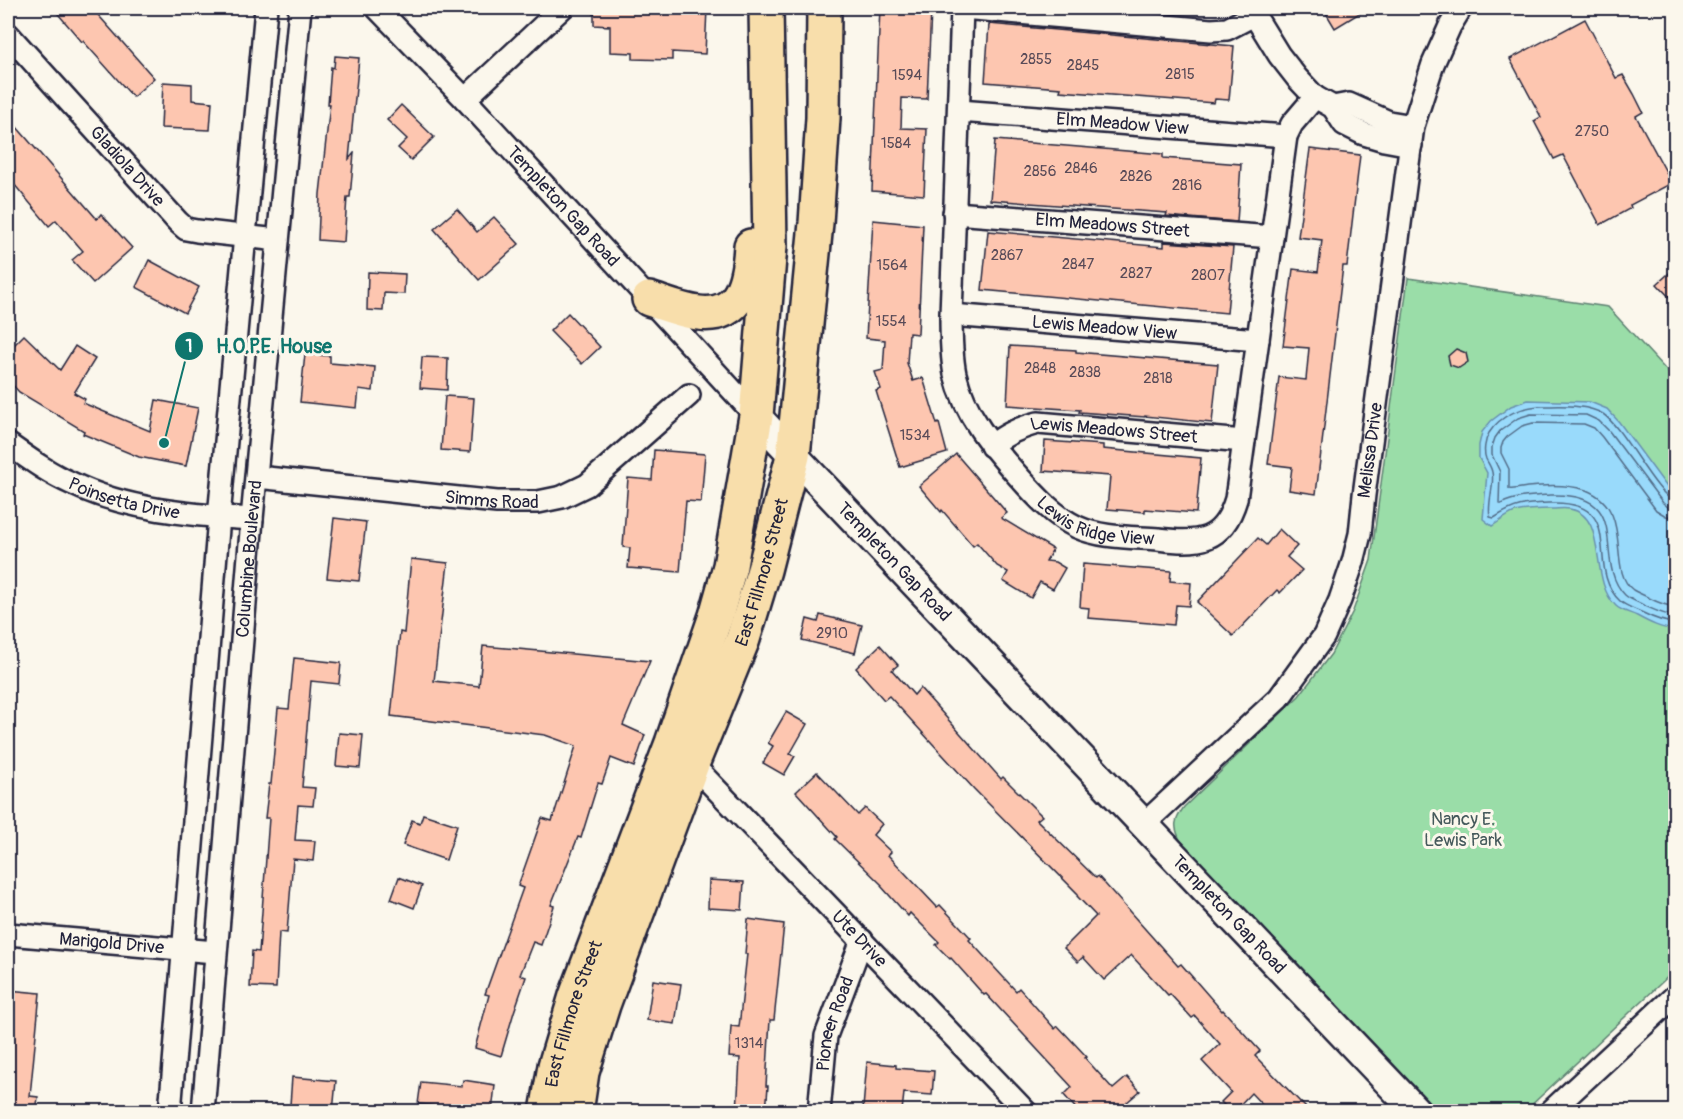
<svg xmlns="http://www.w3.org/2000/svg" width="1683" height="1119" viewBox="0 0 1683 1119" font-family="Pangolin,sans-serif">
	<rect width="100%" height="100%" fill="#fbf7ec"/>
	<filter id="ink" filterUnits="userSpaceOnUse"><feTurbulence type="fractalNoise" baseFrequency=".0167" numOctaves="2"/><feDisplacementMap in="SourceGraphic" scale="12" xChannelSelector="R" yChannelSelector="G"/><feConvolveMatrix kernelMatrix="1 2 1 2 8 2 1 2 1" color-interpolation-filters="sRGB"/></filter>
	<g filter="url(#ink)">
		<!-- green -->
		<path fill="#9adda8" stroke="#5e8072" stroke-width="1.5" d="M1408,278L1608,307L1675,380V970L1525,1111H1438L1181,842C1173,826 1174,821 1184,807L1299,696L1331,654L1353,611L1371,560Z"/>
		<!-- water -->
		<path fill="#99dafb" stroke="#6990ae" stroke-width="1.5" d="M1528,400L1590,402L1607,409L1619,422L1675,498V629C1663,630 1648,622 1637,616C1631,613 1621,611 1616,606C1588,580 1609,516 1570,509C1564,508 1558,509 1552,509C1540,509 1527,509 1515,512C1507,515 1499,522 1492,526L1483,519L1487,473L1479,458V445L1482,432L1491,421L1511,406Z"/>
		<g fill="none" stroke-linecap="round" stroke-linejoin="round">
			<!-- shore -->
			<g stroke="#526c88" stroke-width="1.5">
				<path d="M1676,501C1658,499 1623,427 1603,414C1587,404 1562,406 1544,406C1524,406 1501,414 1489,433C1485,440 1483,452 1486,459C1488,463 1491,467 1492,472C1495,485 1487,503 1490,517L1494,518C1516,504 1524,504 1550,503C1630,500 1583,567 1620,601C1625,606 1635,609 1641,612C1651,617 1664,623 1676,623"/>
				<path d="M1676,508H1669L1663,503L1609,431L1599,421L1586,415L1531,414L1518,418L1500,431L1495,438L1492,447V455L1500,472L1499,504H1501C1516,496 1533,496 1550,495C1637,492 1590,560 1625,595C1630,600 1639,602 1645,606C1654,610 1666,616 1676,616"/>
				<path d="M1676,517L1666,516L1656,510L1602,437L1594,428L1584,424L1533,423L1522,426L1507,437L1503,442L1501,448V453L1509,469V489C1515,490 1520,488 1527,487C1545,485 1568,484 1586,490C1635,509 1606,570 1633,590C1638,593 1644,595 1649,598C1657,602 1667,606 1676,607"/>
			</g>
		</g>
		<!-- building -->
		<g fill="#fdc6b0" stroke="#22223b" stroke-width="1.5">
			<polygon points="53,8 92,8 154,78 133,97 83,41 82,42"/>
			<polygon points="594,8 707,8 705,54 672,52 672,60 633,59 633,53 610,52 610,26 594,25"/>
			<polygon points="880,8 931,10 927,99 902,98 901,128 927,129 924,195 872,191"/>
			<polygon points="1101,8 1177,8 1176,14"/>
			<polygon points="1323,8 1368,8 1335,28"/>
			<polygon points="1585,19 1616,78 1623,75 1634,94 1643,112 1636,116 1672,183 1630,205 1631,208 1600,225 1563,155 1554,159 1534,121 1541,117 1510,59"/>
			<polygon points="989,24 1234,46 1229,100 1215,99 1214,103 1060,91 1061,88 985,82"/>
			<polygon points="335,56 359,58 349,159 354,153 350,197 347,197 344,242 318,240 320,194 330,104 328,104 331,67 334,68"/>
			<polygon points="163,82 192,84 192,100 212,102 210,130 161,128"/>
			<polygon points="401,105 434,137 411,160 398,148 407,139 387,120"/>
			<polygon points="8,117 97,219 101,214 132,248 93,283 72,260 83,251 56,220 49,226 8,177"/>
			<polygon points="995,140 1163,154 1163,158 1241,164 1237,222 1166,216 1167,213 990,200"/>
			<polygon points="1310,149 1360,155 1347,266 1343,266 1316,494 1289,490 1292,467 1268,464 1279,377 1306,380 1309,348 1283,346 1293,269 1318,272 1322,240 1298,237"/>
			<polygon points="457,209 477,232 494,217 519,244 479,280 434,229"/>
			<polygon points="873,220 923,225 918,334 909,333 907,363 913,381 923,378 937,424 939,423 947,453 900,467 876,391 881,389 875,372 883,370 885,340 866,338"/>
			<polygon points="988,231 1164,247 1164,242 1233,247 1227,313 982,290"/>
			<polygon points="149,260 199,287 185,313 136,287"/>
			<polygon points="1676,267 1676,304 1657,284"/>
			<polygon points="368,272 405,274 404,294 384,293 383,311 367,310"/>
			<polygon points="568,313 600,347 582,364 550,331"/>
			<polygon points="24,335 60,370 75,346 95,359 74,393 85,399 83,403 150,431 156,400 198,408 186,466 139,457 83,434 84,431 19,392 8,380 8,351"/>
			<polygon points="1010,346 1076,350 1076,352 1218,364 1212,423 1145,416 1145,417 1079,412 1080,410 1007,405"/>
			<polygon points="1456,349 1466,353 1468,362 1459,368 1450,365 1448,356"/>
			<polygon points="305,354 330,356 330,363 375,367 373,391 359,389 357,408 300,402"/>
			<polygon points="422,357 448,358 447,390 420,388"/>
			<polygon points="445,396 474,398 470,452 441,450"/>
			<polygon points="1045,441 1103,445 1103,449 1201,458 1196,513 1145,509 1145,512 1107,509 1110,476 1043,471"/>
			<polygon points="654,450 705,454 701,502 686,501 680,572 628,568 630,548 623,547 628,478 652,480"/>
			<polygon points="956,454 1007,513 1001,518 1053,549 1046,561 1055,562 1065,568 1053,589 1040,582 1031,598 1003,581 1008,572 997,566 977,543 973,546 942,510 941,512 919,486"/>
			<polygon points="334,518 366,522 359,581 327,578"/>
			<polygon points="1279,529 1297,546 1287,557 1302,570 1280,593 1277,590 1233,636 1197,602 1258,538 1266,545"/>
			<polygon points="411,559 448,563 434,681 479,686 483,646 650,661 623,725 645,735 634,767 611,758 602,784 598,783 581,838 578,837 551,905 554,906 541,945 533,942 520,975 526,977 514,1012 501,1056 475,1048 489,995 485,994 523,888 518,886 542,818 552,821 576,746 545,735 391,716 400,632 404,633"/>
			<polygon points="1083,564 1171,571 1170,581 1191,583 1189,606 1176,605 1174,625 1088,618 1089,608 1080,607"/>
			<polygon points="820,615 862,625 855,653 802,640 807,619 818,622"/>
			<polygon points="880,645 898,665 892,670 914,695 920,688 1001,779 1003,777 1042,816 1037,820 1096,878 1098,876 1178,966 1181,964 1222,1011 1223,1010 1260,1051 1255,1056 1310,1112 1269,1112 1251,1093 1233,1112 1231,1112 1221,1102 1231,1092 1202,1061 1220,1044 1195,1016 1192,1018 1170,994 1168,995 1131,955 1104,980 1083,957 1078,962 1064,948 1096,916 1077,896 1078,894 974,789 889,696 884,700 856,668"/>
			<polygon points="294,658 341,663 339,684 311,681 302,787 315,788 313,806 298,805 295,840 315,841 313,861 293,859 287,933 279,932 276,988 250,987 252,951 259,952 269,818 265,818 269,784 271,784 278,708 289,709"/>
			<polygon points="786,712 807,724 790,754 795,756 784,775 763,763 773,746 768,743"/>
			<polygon points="339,733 363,735 360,768 336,766"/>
			<polygon points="817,772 858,815 865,808 882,824 873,835 891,852 888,855 937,907 940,905 971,938 969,940 1016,991 1019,988 1055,1029 1058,1026 1087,1057 1085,1058 1113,1089 1127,1077 1140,1091 1126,1103 1134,1112 1079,1112 1064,1095 1072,1087 986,994 984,995 951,958 950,959 936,945 939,942 910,913 908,916 881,886 882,885 835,839 837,837 796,792"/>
			<polygon points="423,814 457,825 446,860 403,845 412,820 420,823"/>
			<polygon points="399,877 422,886 414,908 391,899"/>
			<polygon points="709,880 744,882 742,910 708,908"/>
			<polygon points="748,919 784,924 774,1020 770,1020 766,1086 768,1086 766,1112 737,1112 740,1058 729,1057 731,1026 739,1027 747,954 745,954"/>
			<polygon points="653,980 681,984 675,1024 647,1020"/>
			<polygon points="8,990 40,993 30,1096 38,1097 36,1112 8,1112"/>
			<polygon points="867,1062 896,1065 896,1068 934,1071 932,1095 904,1093 902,1111 863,1108"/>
			<polygon points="292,1077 336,1081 333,1112 300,1112 301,1105 290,1105"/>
			<polygon points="463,1080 495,1085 492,1112 459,1112 459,1108 418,1104 421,1082 462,1086"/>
		</g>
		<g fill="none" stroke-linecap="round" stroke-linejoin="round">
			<!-- street casing -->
			<g stroke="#22223b" stroke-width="26">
				<g id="street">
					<path id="s1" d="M377,8L465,99L756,416"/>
					<path id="s2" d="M962,8L951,315C951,334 951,354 955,374C965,415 991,446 1019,477C1036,496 1054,516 1077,527C1101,538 1132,537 1158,539C1198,544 1223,543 1236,499L1286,136L1292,124L1315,97"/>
					<polyline points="962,8 1211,30 1227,29 1254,15"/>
					<polyline points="1250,8 1279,55 1297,78 1315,97 1333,107 1344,124 1364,134 1384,140 1411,145"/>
					<path id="s3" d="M8,34L178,222L186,229L197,231L278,240"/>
					<polyline points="465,99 562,8"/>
					<polyline points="1333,107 1349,104 1389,122 1413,126"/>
					<path id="s4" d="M959,111L1286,136"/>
					<path id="s5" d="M954,213L1272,237"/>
					<path id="s6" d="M951,315L1258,340"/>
					<path id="s7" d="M8,444C28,458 48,473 71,483C126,510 191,515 252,519"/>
					<path id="s8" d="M991,446C1006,434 1019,428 1038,423L1244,441"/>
					<path id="s9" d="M257,477L497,502H538L562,497L587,485L689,395"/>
					<path id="s10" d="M692,764L1026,1112"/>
					<path id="s11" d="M1144,824L1279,698L1324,636L1340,600L1353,562L1360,534L1364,495L1413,126L1433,64L1450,26L1461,8"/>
					<path id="s12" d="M8,934L215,952"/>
					<polyline points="170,1112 219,517 266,8"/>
					<path id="s13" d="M203,1112L252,519L300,8"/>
					<path id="s14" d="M819,1112L826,1036L862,940"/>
					<polyline points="1550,1112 1676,995"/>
				</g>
			</g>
			<!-- secondary casing -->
			<g stroke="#22223b" stroke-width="33">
				<g id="secondary">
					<path id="s15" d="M756,416L1417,1112"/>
				</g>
			</g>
			<!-- primary casing -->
			<g stroke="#22223b" stroke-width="38">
				<g id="primary">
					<path d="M649,299C665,304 682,311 699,313C742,318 749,279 751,246"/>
					<path id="s16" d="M547,1112L555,1066L576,996L672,743L716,616L730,566L756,416L770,246L766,8"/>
					<path id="s17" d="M576,1112L582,1072L603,1005L692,764L743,639L764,570L793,456L816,223L823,118L824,8"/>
				</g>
			</g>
			<!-- street -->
			<use href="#street" stroke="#fbf7ec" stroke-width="21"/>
			<!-- secondary -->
			<use href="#secondary" stroke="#fbf7ec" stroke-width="28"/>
			<!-- primary -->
			<use href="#primary" stroke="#f8deab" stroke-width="33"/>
		</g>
	</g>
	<g text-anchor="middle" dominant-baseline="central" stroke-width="6" stroke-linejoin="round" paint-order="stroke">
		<!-- number labels -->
		<g font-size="15" fill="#594b58">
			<text x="1036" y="59">2855</text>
			<text x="1083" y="65">2845</text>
			<text x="1180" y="74">2815</text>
			<text x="907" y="75">1594</text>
			<text x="1592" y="131">2750</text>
			<text x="896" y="143">1584</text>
			<text x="1081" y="168">2846</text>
			<text x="1040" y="171">2856</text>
			<text x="1136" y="176">2826</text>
			<text x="1187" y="185">2816</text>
			<text x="1007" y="255">2867</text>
			<text x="1078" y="264">2847</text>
			<text x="892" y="265">1564</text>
			<text x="1136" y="273">2827</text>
			<text x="1208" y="275">2807</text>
			<text x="891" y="321">1554</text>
			<text x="1040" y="368">2848</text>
			<text x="1085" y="372">2838</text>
			<text x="1158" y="378">2818</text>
			<text x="915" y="435">1534</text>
			<text x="832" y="633">2910</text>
			<text x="749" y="1043">1314</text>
		</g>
		<!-- street labels -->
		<g font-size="18" fill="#22223b" stroke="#fbf7ec">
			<text stroke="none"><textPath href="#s4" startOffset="164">Elm Meadow View</textPath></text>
			<text stroke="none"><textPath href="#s3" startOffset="178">Gladiola Drive</textPath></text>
			<text stroke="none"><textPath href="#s1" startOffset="272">Templeton Gap Road</textPath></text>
			<text stroke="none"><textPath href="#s5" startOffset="159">Elm Meadows Street</textPath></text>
			<text stroke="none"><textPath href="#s6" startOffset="154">Lewis Meadow View</textPath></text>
			<text stroke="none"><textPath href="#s8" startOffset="129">Lewis Meadows Street</textPath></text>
			<text stroke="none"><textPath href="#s11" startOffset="454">Melissa Drive</textPath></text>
			<text stroke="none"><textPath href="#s7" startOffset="130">Poinsetta Drive</textPath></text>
			<text stroke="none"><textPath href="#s9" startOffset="236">Simms Road</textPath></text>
			<text stroke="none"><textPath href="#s2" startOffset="582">Lewis Ridge View</textPath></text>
			<text stroke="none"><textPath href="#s13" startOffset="555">Columbine Boulevard</textPath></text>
			<text stroke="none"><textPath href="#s15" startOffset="201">Templeton Gap Road</textPath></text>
			<text stroke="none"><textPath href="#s17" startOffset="572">East Fillmore Street</textPath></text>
			<text stroke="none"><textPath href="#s15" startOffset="687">Templeton Gap Road</textPath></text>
			<text stroke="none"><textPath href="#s10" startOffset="242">Ute Drive</textPath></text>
			<text stroke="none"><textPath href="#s12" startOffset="104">Marigold Drive</textPath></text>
			<text stroke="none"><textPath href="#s16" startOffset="102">East Fillmore Street</textPath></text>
			<text stroke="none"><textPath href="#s14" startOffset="90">Pioneer Road</textPath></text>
		</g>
		<!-- park labels -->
		<g font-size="18" fill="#465a5c" stroke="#fbf7ec">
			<text x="1463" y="819">Nancy E.<tspan x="1463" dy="21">Lewis Park</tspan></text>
		</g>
	</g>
	<!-- callouts -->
	<path fill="none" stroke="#0f766e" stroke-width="2" d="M164 443L189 346"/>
	<g fill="#0f766e" stroke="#fbf7ec" stroke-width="2">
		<circle cx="164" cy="443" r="6"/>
		<circle cx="189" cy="346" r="15"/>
	</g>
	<g font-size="18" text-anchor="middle" font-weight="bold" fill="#fff">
		<text x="189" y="352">1</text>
	</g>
	<g font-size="20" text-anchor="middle" font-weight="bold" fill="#0f766e" stroke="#fbf7ec" stroke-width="6" stroke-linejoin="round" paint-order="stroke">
		<text x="274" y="353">H.O.P.E. House</text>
	</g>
	<!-- margin -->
	<rect width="1683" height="1119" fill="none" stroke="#fbf7ec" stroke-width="30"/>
	<rect x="15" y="15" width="1653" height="1089" fill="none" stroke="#22223b" stroke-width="2" filter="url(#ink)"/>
</svg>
